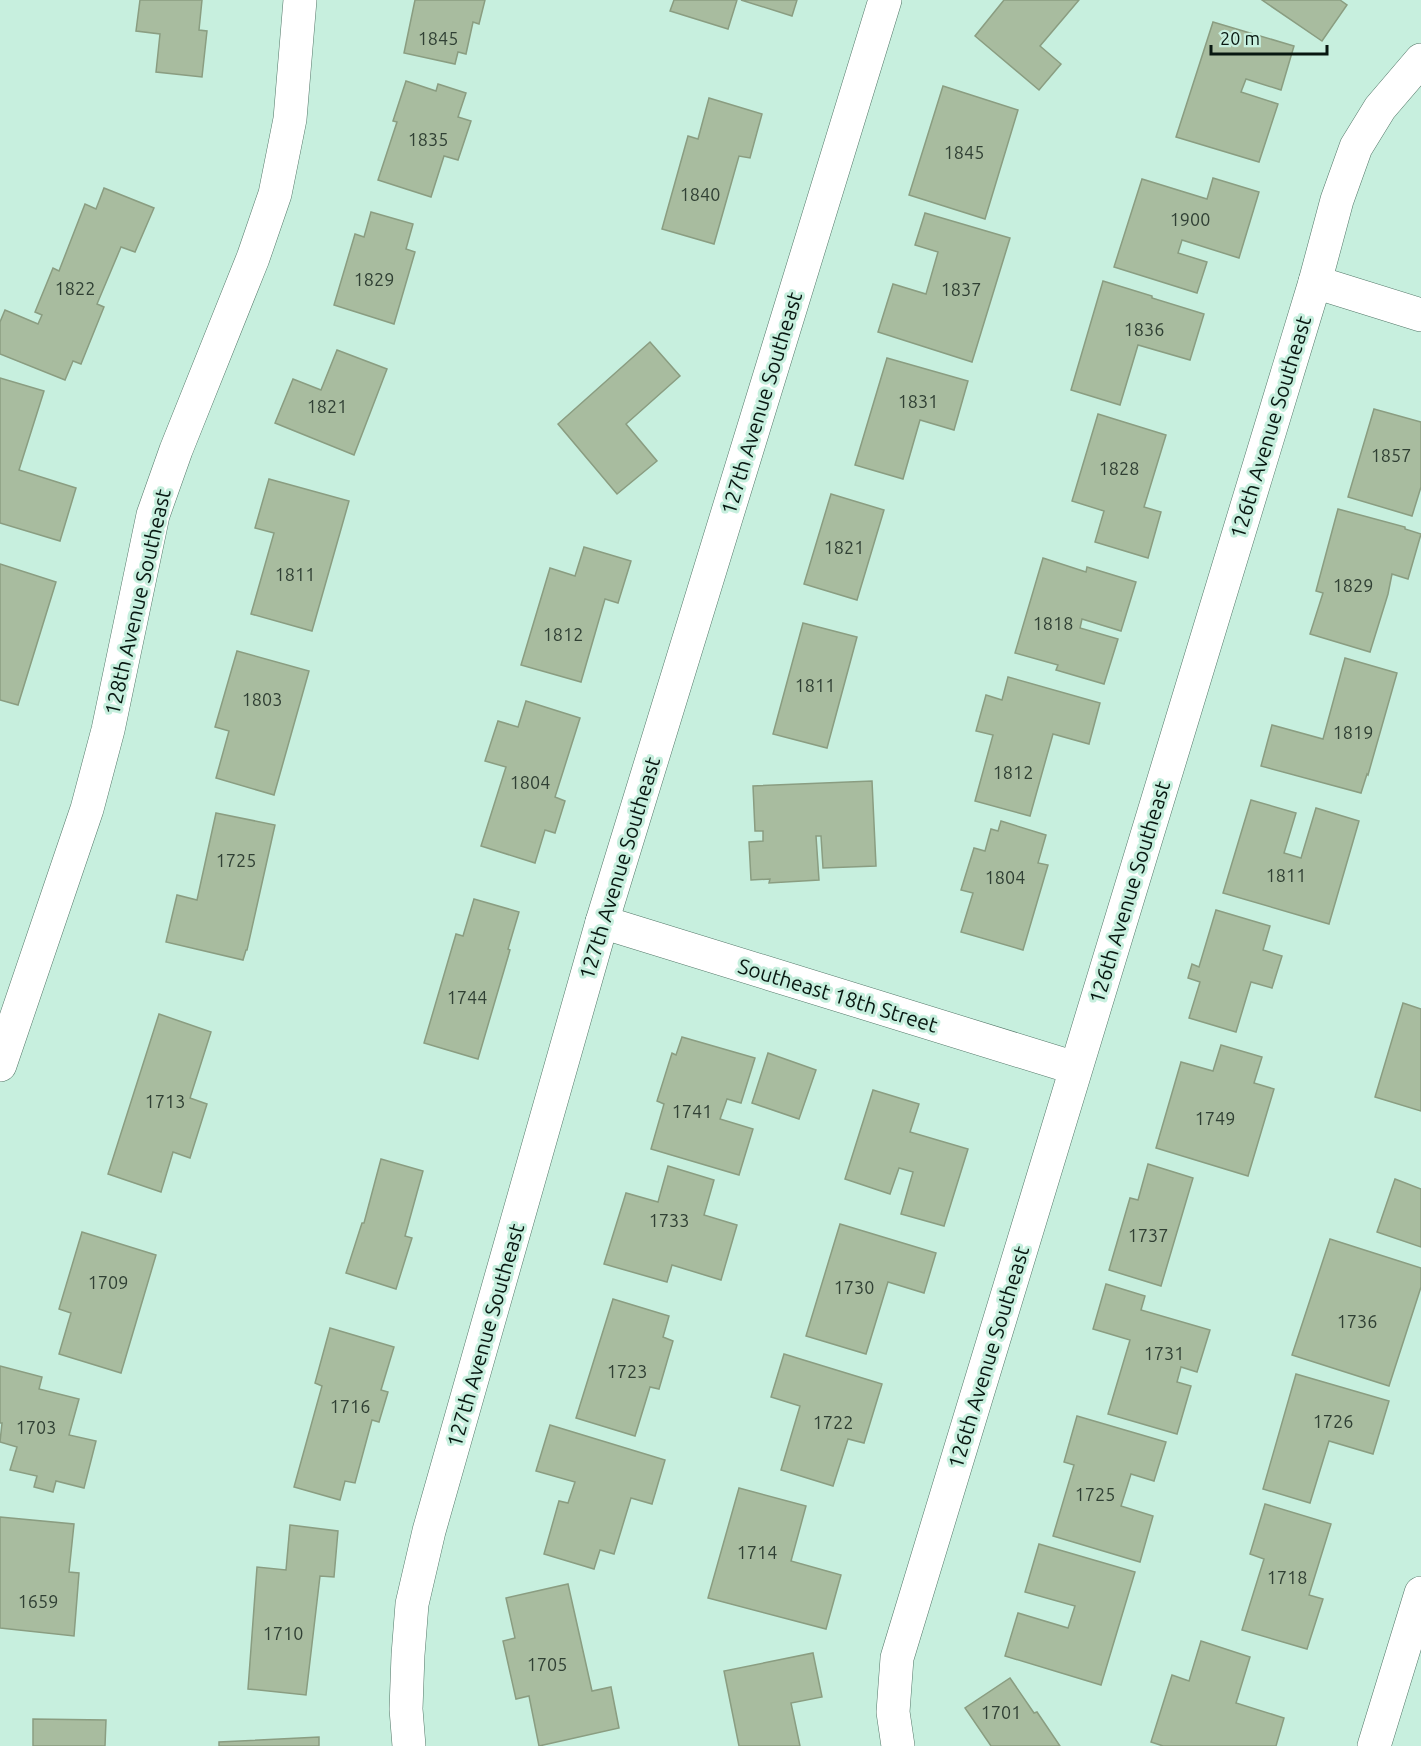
<svg xmlns="http://www.w3.org/2000/svg" width="1421" height="1746" viewBox="0 0 1421 1746" font-family="Ubuntu,sans-serif">
	<rect width="100%" height="100%" fill="#c7efde"/>
	<!-- building -->
	<g fill="#a8bc9f" stroke="#8a9d81" stroke-width="1.5">
		<polygon points="140,0 202,0 199,30 207,31 202,77 156,72 160,34 136,31"/>
		<polygon points="415,0 485,0 479,24 473,22 466,54 458,52 455,64 404,53"/>
		<polygon points="674,0 737,0 728,29 670,11"/>
		<polygon points="741,0 797,0 792,16"/>
		<polygon points="1004,0 1079,0 1040,46 1061,64 1039,90 975,36"/>
		<polygon points="1262,0 1340,0 1347,5 1322,41"/>
		<polygon points="1213,22 1294,46 1281,90 1246,79 1241,92 1278,104 1259,162 1176,137"/>
		<polygon points="406,81 436,91 438,84 466,93 458,117 471,121 458,160 444,156 431,197 378,180 397,122 393,121"/>
		<polygon points="943,86 1018,110 985,219 909,195"/>
		<polygon points="709,98 762,114 750,158 739,156 714,244 662,229 688,136 698,139"/>
		<polygon points="1213,178 1259,192 1239,258 1182,240 1178,253 1207,262 1197,293 1114,267 1142,179 1207,199"/>
		<polygon points="104,188 154,208 135,252 121,247 97,304 104,307 81,364 73,361 65,380 0,354 0,322 5,310 38,324 42,315 35,312 53,268 59,271 85,204 96,209"/>
		<polygon points="371,212 413,224 406,249 415,252 394,324 334,305 355,234 364,237"/>
		<polygon points="925,213 1010,238 972,362 878,332 893,284 926,294 938,252 915,245"/>
		<polygon points="1103,281 1152,296 1152,298 1204,314 1190,360 1138,345 1120,405 1071,390"/>
		<polygon points="650,342 680,376 626,424 657,461 617,494 558,424"/>
		<polygon points="337,350 387,369 354,455 275,423 293,379 321,390"/>
		<polygon points="887,358 968,381 954,430 920,420 903,479 855,465"/>
		<polygon points="0,378 44,391 19,470 76,488 60,541 0,523"/>
		<polygon points="1374,409 1421,422 1421,487 1412,516 1348,497"/>
		<polygon points="1098,414 1166,435 1144,507 1161,512 1148,558 1095,542 1104,511 1072,501"/>
		<polygon points="269,479 349,501 312,631 251,614 274,533 255,528"/>
		<polygon points="831,494 884,510 857,600 804,584"/>
		<polygon points="1338,509 1405,527 1405,529 1421,534 1408,579 1392,574 1388,594 1370,652 1310,634 1323,593 1316,591"/>
		<polygon points="584,547 631,561 618,603 605,599 581,682 521,665 550,568 575,576"/>
		<polygon points="1043,558 1086,572 1087,567 1136,582 1121,631 1082,619 1080,628 1118,639 1104,684 1056,670 1058,665 1015,653"/>
		<polygon points="0,564 56,582 18,705 0,700"/>
		<polygon points="803,623 857,637 827,748 773,734"/>
		<polygon points="237,651 309,671 274,795 216,778 229,731 215,727"/>
		<polygon points="1345,658 1397,673 1368,775 1367,774 1361,793 1261,766 1272,725 1323,739"/>
		<polygon points="1008,677 1100,703 1089,744 1053,734 1030,816 975,801 993,735 976,731 986,695 1002,700"/>
		<polygon points="526,701 580,718 555,797 565,801 555,833 545,830 535,863 481,846 506,767 485,761 498,721 518,727"/>
		<polygon points="872,781 876,866 823,868 821,836 816,836 819,880 769,883 770,879 751,880 749,842 763,841 763,831 755,831 753,786"/>
		<polygon points="1251,800 1296,813 1284,853 1301,858 1316,808 1359,821 1329,924 1223,893"/>
		<polygon points="216,813 275,825 247,950 246,950 243,960 166,942 177,895 197,900"/>
		<polygon points="1001,821 1046,835 1038,863 1048,865 1023,950 961,932 973,893 961,890 974,848 985,851 991,829 998,831"/>
		<polygon points="474,899 519,912 508,949 510,950 478,1059 424,1043 456,934 463,936"/>
		<polygon points="1216,910 1270,926 1263,950 1282,956 1272,988 1251,982 1236,1032 1189,1018 1200,982 1188,978 1192,964 1199,967"/>
		<polygon points="1403,1003 1421,1009 1421,1111 1375,1097"/>
		<polygon points="159,1014 211,1032 190,1098 207,1104 190,1158 173,1152 161,1192 108,1174"/>
		<polygon points="682,1037 755,1058 741,1103 727,1099 720,1119 753,1129 739,1175 651,1149 664,1104 657,1101 672,1053 676,1055"/>
		<polygon points="1221,1045 1262,1057 1254,1083 1274,1089 1248,1176 1156,1148 1181,1062 1213,1071"/>
		<polygon points="768,1053 816,1070 799,1119 752,1103"/>
		<polygon points="873,1090 919,1104 910,1132 968,1149 944,1226 901,1214 913,1172 899,1168 890,1194 845,1179"/>
		<polygon points="381,1159 423,1171 405,1236 412,1238 396,1289 346,1273 362,1223 364,1223"/>
		<polygon points="1148,1164 1193,1178 1161,1286 1109,1270 1130,1198 1138,1200"/>
		<polygon points="668,1166 714,1180 704,1215 737,1225 721,1280 672,1265 667,1282 604,1264 626,1193 658,1202"/>
		<polygon points="1395,1179 1421,1189 1421,1247 1377,1232"/>
		<polygon points="840,1224 936,1253 924,1293 888,1282 866,1354 806,1336"/>
		<polygon points="82,1232 156,1255 121,1373 59,1354 71,1313 59,1309"/>
		<polygon points="1330,1239 1421,1268 1421,1287 1389,1386 1292,1355"/>
		<polygon points="1106,1284 1145,1296 1141,1310 1210,1330 1197,1372 1181,1367 1177,1382 1191,1386 1177,1434 1108,1414 1130,1340 1093,1329"/>
		<polygon points="613,1299 669,1316 663,1337 673,1341 659,1389 650,1387 635,1436 576,1418"/>
		<polygon points="330,1328 394,1347 381,1390 388,1392 379,1422 372,1420 355,1483 345,1481 340,1500 294,1487 322,1386 315,1383"/>
		<polygon points="784,1354 882,1384 864,1443 848,1439 833,1486 781,1470 800,1406 771,1397"/>
		<polygon points="0,1366 42,1377 39,1389 79,1399 69,1435 96,1441 84,1488 56,1481 53,1492 34,1487 37,1476 10,1470 17,1447 0,1442 2,1423 0,1423"/>
		<polygon points="1296,1374 1389,1401 1373,1454 1329,1441 1310,1503 1263,1489"/>
		<polygon points="1077,1416 1166,1442 1154,1481 1131,1474 1121,1506 1153,1516 1140,1562 1053,1536 1074,1465 1064,1462"/>
		<polygon points="550,1425 665,1460 652,1504 631,1498 614,1554 600,1550 594,1569 544,1554 559,1501 568,1503 575,1482 536,1471"/>
		<polygon points="739,1488 806,1506 791,1561 841,1575 826,1629 708,1598"/>
		<polygon points="1265,1504 1331,1524 1309,1595 1323,1599 1307,1649 1242,1630 1264,1559 1250,1554"/>
		<polygon points="0,1517 74,1524 69,1572 79,1573 74,1636 0,1628"/>
		<polygon points="290,1525 338,1531 334,1577 320,1576 306,1695 248,1689 257,1567 286,1570"/>
		<polygon points="1039,1544 1135,1572 1101,1685 1005,1656 1018,1613 1068,1628 1075,1606 1025,1592"/>
		<polygon points="568,1584 592,1691 611,1687 619,1728 539,1746 529,1696 516,1699 503,1641 515,1638 506,1598"/>
		<polygon points="1201,1641 1250,1657 1236,1703 1284,1718 1276,1746 1163,1746 1151,1742 1172,1675 1189,1681"/>
		<polygon points="813,1653 822,1697 791,1703 800,1746 739,1746 724,1671"/>
		<polygon points="1010,1678 1034,1713 1037,1712 1060,1746 991,1746 965,1708"/>
		<polygon points="33,1719 106,1720 105,1746 33,1746"/>
		<polygon points="319,1737 319,1746 219,1746 219,1742"/>
	</g>
	<g fill="none" stroke-linecap="round" stroke-linejoin="round">
		<!-- minor casing -->
		<g stroke="#537768" stroke-width="34">
			<g id="minor">
				<polyline points="1315,282 1421,315"/>
				<polyline points="602,922 1075,1068"/>
				<polyline points="0,1065 87,809 108,730 153,515 176,450 253,258 275,194 290,119 300,0"/>
				<polyline points="409,1746 406,1709 408,1655 412,1604 429,1531 602,922 885,0"/>
				<polyline points="898,1746 893,1712 897,1658 1315,282 1337,200 1356,147 1380,108 1421,60"/>
				<polyline points="1374,1746 1421,1593"/>
			</g>
		</g>
		<!-- minor -->
		<use href="#minor" stroke="#fff" stroke-width="33"/>
	</g>
	<g text-anchor="middle" dominant-baseline="central" stroke-width="6" stroke-linejoin="round" paint-order="stroke">
		<!-- number labels -->
		<g font-size="18" fill="#304034">
			<text x="438" y="38">1845</text>
			<text x="428" y="139">1835</text>
			<text x="964" y="152">1845</text>
			<text x="700" y="194">1840</text>
			<text x="1190" y="219">1900</text>
			<text x="374" y="279">1829</text>
			<text x="75" y="288">1822</text>
			<text x="961" y="289">1837</text>
			<text x="1144" y="329">1836</text>
			<text x="918" y="401">1831</text>
			<text x="327" y="406">1821</text>
			<text x="1391" y="455">1857</text>
			<text x="1119" y="468">1828</text>
			<text x="844" y="547">1821</text>
			<text x="295" y="574">1811</text>
			<text x="1353" y="585">1829</text>
			<text x="1053" y="623">1818</text>
			<text x="563" y="634">1812</text>
			<text x="815" y="685">1811</text>
			<text x="262" y="699">1803</text>
			<text x="1353" y="732">1819</text>
			<text x="1013" y="772">1812</text>
			<text x="530" y="782">1804</text>
			<text x="236" y="860">1725</text>
			<text x="1286" y="875">1811</text>
			<text x="1005" y="877">1804</text>
			<text x="467" y="997">1744</text>
			<text x="165" y="1101">1713</text>
			<text x="692" y="1111">1741</text>
			<text x="1215" y="1118">1749</text>
			<text x="669" y="1220">1733</text>
			<text x="1148" y="1235">1737</text>
			<text x="108" y="1282">1709</text>
			<text x="854" y="1287">1730</text>
			<text x="1357" y="1321">1736</text>
			<text x="1164" y="1353">1731</text>
			<text x="627" y="1371">1723</text>
			<text x="350" y="1406">1716</text>
			<text x="1333" y="1421">1726</text>
			<text x="833" y="1422">1722</text>
			<text x="36" y="1427">1703</text>
			<text x="1095" y="1494">1725</text>
			<text x="757" y="1552">1714</text>
			<text x="1287" y="1577">1718</text>
			<text x="38" y="1601">1659</text>
			<text x="283" y="1633">1710</text>
			<text x="547" y="1664">1705</text>
			<text x="1001" y="1712">1701</text>
		</g>
		<!-- street labels -->
		<g font-size="21" fill="#081711" stroke="#c7efde">
			<text transform="translate(761 403) rotate(-73)">127th Avenue Southeast</text>
			<text transform="translate(1270 427) rotate(-73)">126th Avenue Southeast</text>
			<text transform="translate(137 602) rotate(-77)">128th Avenue Southeast</text>
			<text transform="translate(619 868) rotate(-73)">127th Avenue Southeast</text>
			<text transform="translate(1129 892) rotate(-73)">126th Avenue Southeast</text>
			<text transform="translate(838 995) rotate(17)">Southeast 18th Street</text>
			<text transform="translate(485 1335) rotate(-74)">127th Avenue Southeast</text>
			<text transform="translate(988 1357) rotate(-73)">126th Avenue Southeast</text>
		</g>
	</g>
	<!-- scale -->
	<path d="M1211 45v9h116v-9" fill="none" stroke="#081711" stroke-width="3"/>
	<text x="1220" y="45" font-size="18" fill="#081711" stroke="#c7efde" stroke-width="4.5" paint-order="stroke">20 m</text>
</svg>
